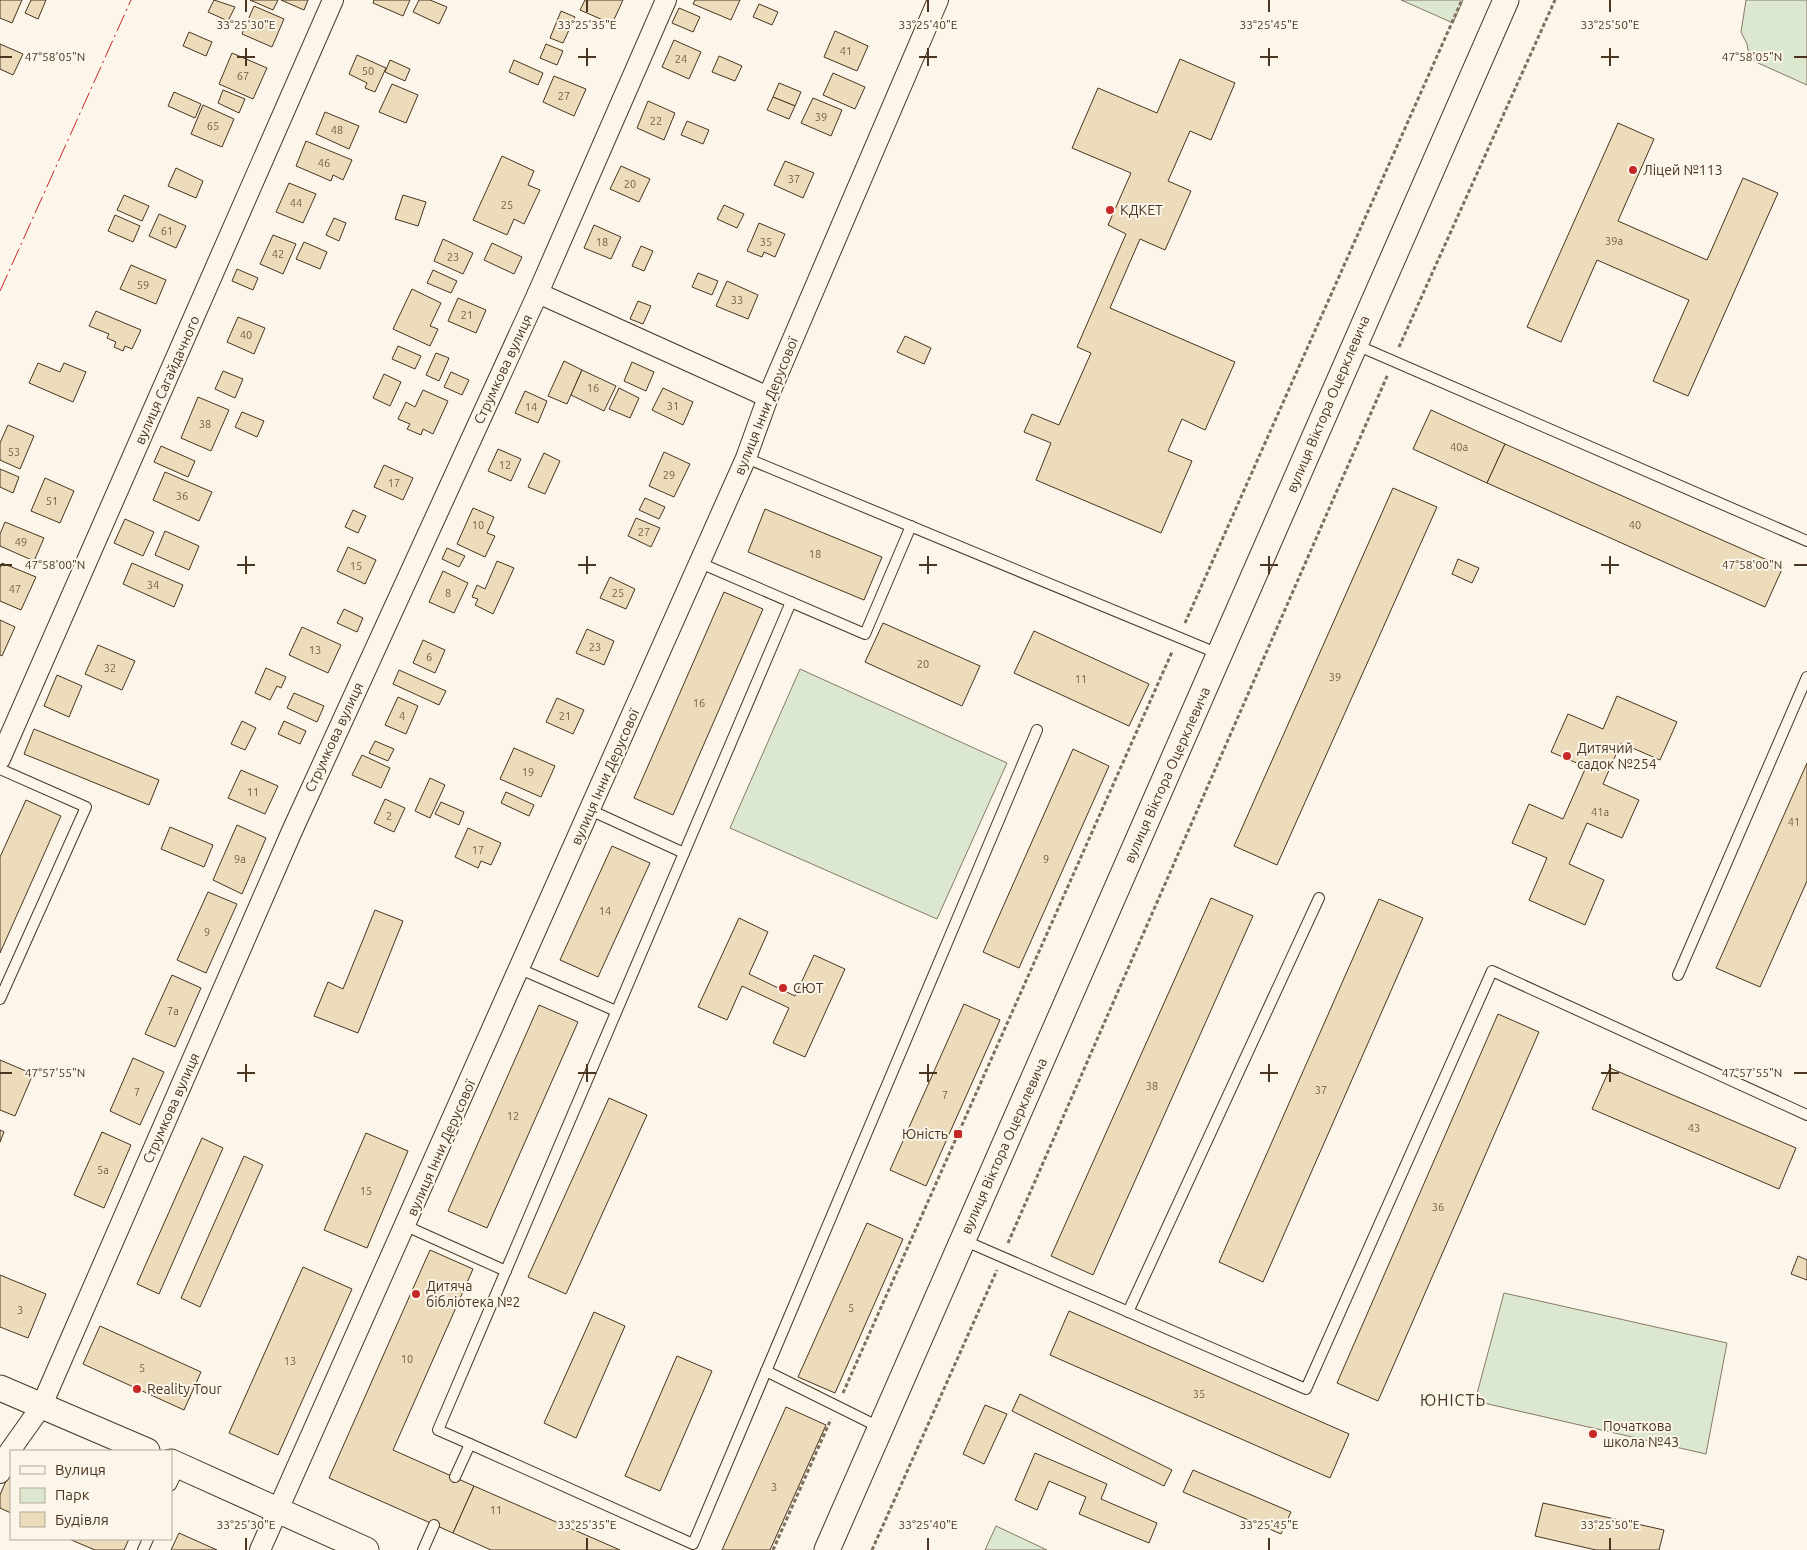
<svg xmlns="http://www.w3.org/2000/svg" width="1807" height="1550" viewBox="0 0 1807 1550" font-family="Ubuntu,sans-serif">
	<rect width="100%" height="100%" fill="#fbf6e9"/>
	<!-- green -->
	<g fill="#dce7d0" stroke="#887966">
		<polygon points="1401,0 1463,0 1453,23"/>
		<polygon points="1746,0 1807,0 1807,85 1758,63 1749,55 1747,44 1741,32"/>
		<polygon points="800,669 1007,763 937,919 730,828"/>
		<polygon points="1504,1293 1727,1343 1706,1454 1475,1401"/>
		<polygon points="996,1526 1047,1550 985,1550"/>
	</g>
	<!-- building -->
	<g fill="#ecdcbc" stroke="#4a3520">
		<polygon points="0,0 22,0 12,23 0,18"/>
		<polygon points="31,0 46,0 38,19 25,13"/>
		<polygon points="214,0 235,7 228,21 208,12"/>
		<polygon points="250,0 278,0 273,10"/>
		<polygon points="281,0 308,0 304,10"/>
		<polygon points="374,0 410,0 403,16 373,3"/>
		<polygon points="419,0 430,0 447,7 439,24 413,12"/>
		<polygon points="585,0 623,0 612,24 580,10"/>
		<polygon points="695,0 740,0 731,20 693,4"/>
		<polygon points="759,4 778,12 772,25 753,17"/>
		<polygon points="254,6 284,19 272,47 242,34"/>
		<polygon points="679,8 700,17 693,32 672,23"/>
		<polygon points="561,11 575,17 563,43 550,38"/>
		<polygon points="835,31 868,46 857,71 824,57"/>
		<polygon points="189,32 212,42 206,56 183,46"/>
		<polygon points="674,40 701,52 689,79 662,67"/>
		<polygon points="0,44 23,54 13,75 0,69"/>
		<polygon points="546,44 563,51 557,65 540,58"/>
		<polygon points="232,53 267,68 253,99 219,84"/>
		<polygon points="357,55 386,68 375,92 365,88 367,83 349,74"/>
		<polygon points="719,56 742,66 735,81 712,72"/>
		<polygon points="1180,59 1235,83 1211,140 1190,131 1168,181 1191,191 1165,250 1140,239 1110,308 1235,362 1205,430 1182,419 1168,451 1192,461 1161,533 1036,480 1051,443 1024,432 1032,414 1059,425 1091,353 1077,347 1126,234 1108,225 1131,173 1072,148 1098,88 1157,113"/>
		<polygon points="390,60 410,69 405,81 385,72"/>
		<polygon points="514,60 543,73 538,85 509,72"/>
		<polygon points="833,73 865,87 855,109 823,95"/>
		<polygon points="554,76 586,89 574,116 543,102"/>
		<polygon points="779,83 801,92 795,106 773,97"/>
		<polygon points="392,84 418,95 406,123 379,112"/>
		<polygon points="223,90 245,99 239,113 218,103"/>
		<polygon points="174,92 201,104 195,118 168,106"/>
		<polygon points="773,97 795,106 789,119 767,110"/>
		<polygon points="813,98 842,110 831,136 801,123"/>
		<polygon points="648,101 675,113 664,140 637,128"/>
		<polygon points="203,105 234,119 222,147 191,134"/>
		<polygon points="325,112 359,126 349,149 316,134"/>
		<polygon points="687,121 709,130 703,144 681,135"/>
		<polygon points="1618,123 1654,139 1618,221 1707,260 1743,178 1778,193 1688,396 1653,381 1689,300 1597,260 1561,342 1527,327"/>
		<polygon points="306,141 352,160 343,180 333,175 331,181 296,166"/>
		<polygon points="502,156 534,171 528,185 540,190 524,224 514,219 507,235 473,220"/>
		<polygon points="785,161 814,173 803,198 774,185"/>
		<polygon points="621,166 650,179 639,202 610,189"/>
		<polygon points="176,168 203,181 196,198 168,186"/>
		<polygon points="289,183 316,194 303,223 276,212"/>
		<polygon points="124,195 149,206 142,221 117,210"/>
		<polygon points="403,195 426,202 418,226 395,219"/>
		<polygon points="724,205 744,214 737,228 717,219"/>
		<polygon points="159,214 186,226 176,248 149,236"/>
		<polygon points="115,215 140,226 133,242 108,231"/>
		<polygon points="334,218 346,223 339,241 326,235"/>
		<polygon points="759,223 785,234 775,257 764,252 762,257 747,251"/>
		<polygon points="594,225 621,237 611,259 584,248"/>
		<polygon points="273,235 296,244 283,274 260,264"/>
		<polygon points="443,239 473,253 463,274 434,261"/>
		<polygon points="304,242 327,252 320,269 296,259"/>
		<polygon points="492,243 522,257 514,274 484,260"/>
		<polygon points="641,246 653,251 644,271 632,266"/>
		<polygon points="131,265 166,280 156,304 120,289"/>
		<polygon points="237,269 258,278 253,290 232,281"/>
		<polygon points="433,270 457,281 451,293 427,283"/>
		<polygon points="698,273 718,281 712,295 692,287"/>
		<polygon points="727,281 758,295 748,319 716,306"/>
		<polygon points="412,289 441,303 430,326 438,329 430,346 393,329"/>
		<polygon points="458,298 486,310 476,333 448,321"/>
		<polygon points="638,301 651,306 643,324 630,319"/>
		<polygon points="96,311 141,330 132,349 125,346 123,351 114,347 116,342 107,338 109,334 89,326"/>
		<polygon points="238,317 265,328 254,354 227,342"/>
		<polygon points="905,336 931,348 924,364 897,352"/>
		<polygon points="398,346 421,356 415,369 392,359"/>
		<polygon points="436,353 449,358 439,381 426,375"/>
		<polygon points="564,361 582,370 567,404 548,396"/>
		<polygon points="632,362 654,372 646,391 624,381"/>
		<polygon points="38,363 60,372 64,363 86,372 73,402 29,383"/>
		<polygon points="582,370 616,386 604,411 571,395"/>
		<polygon points="223,371 243,379 235,398 215,389"/>
		<polygon points="451,372 469,380 462,395 444,387"/>
		<polygon points="384,374 401,382 390,406 373,398"/>
		<polygon points="619,388 639,398 630,418 609,409"/>
		<polygon points="663,388 693,402 683,425 652,410"/>
		<polygon points="423,390 448,401 433,434 423,429 421,435 407,429 410,424 398,419 406,402 415,407"/>
		<polygon points="525,391 547,401 538,423 515,413"/>
		<polygon points="198,397 229,410 211,451 181,438"/>
		<polygon points="1431,410 1505,444 1487,483 1413,449"/>
		<polygon points="242,412 264,421 257,437 235,427"/>
		<polygon points="8,425 34,436 20,469 0,460 0,443"/>
		<polygon points="1505,444 1783,567 1765,607 1487,483"/>
		<polygon points="161,446 195,461 188,477 154,462"/>
		<polygon points="498,449 521,459 511,481 488,471"/>
		<polygon points="664,452 690,464 674,497 649,486"/>
		<polygon points="544,453 560,461 545,494 528,487"/>
		<polygon points="384,465 413,478 403,500 374,487"/>
		<polygon points="0,469 19,477 13,493 0,487"/>
		<polygon points="165,472 212,492 199,521 153,500"/>
		<polygon points="45,478 74,491 60,523 31,511"/>
		<polygon points="1393,488 1437,507 1277,865 1234,846"/>
		<polygon points="645,498 665,507 659,519 639,510"/>
		<polygon points="473,508 494,517 487,533 495,536 485,557 457,544"/>
		<polygon points="765,509 882,557 864,600 748,552"/>
		<polygon points="353,510 366,516 358,533 345,527"/>
		<polygon points="636,518 660,528 651,547 628,536"/>
		<polygon points="125,519 154,532 143,556 114,543"/>
		<polygon points="5,522 44,538 34,561 0,546 0,534"/>
		<polygon points="165,531 199,546 189,570 155,555"/>
		<polygon points="348,547 376,560 365,584 337,571"/>
		<polygon points="447,548 465,556 459,567 442,559"/>
		<polygon points="1458,559 1479,568 1472,583 1452,574"/>
		<polygon points="497,561 514,568 493,614 475,605 478,599 472,597 477,585 485,589"/>
		<polygon points="2,563 36,577 21,610 0,601 0,568"/>
		<polygon points="132,563 183,585 174,607 123,584"/>
		<polygon points="443,571 468,583 454,613 429,602"/>
		<polygon points="610,577 635,589 626,609 600,598"/>
		<polygon points="724,592 763,609 673,815 634,798"/>
		<polygon points="344,609 363,618 357,632 337,623"/>
		<polygon points="0,620 15,627 2,656 0,655"/>
		<polygon points="883,623 980,666 962,706 865,662"/>
		<polygon points="302,627 341,645 328,673 289,655"/>
		<polygon points="587,629 614,641 604,665 576,653"/>
		<polygon points="1034,631 1149,684 1129,726 1014,673"/>
		<polygon points="423,640 445,650 435,673 413,663"/>
		<polygon points="98,645 135,661 122,690 85,674"/>
		<polygon points="266,668 286,677 281,688 277,686 270,700 255,693"/>
		<polygon points="399,670 446,691 439,705 393,684"/>
		<polygon points="57,675 82,686 69,717 44,706"/>
		<polygon points="294,693 324,706 317,722 287,708"/>
		<polygon points="1617,696 1677,722 1660,760 1621,743 1603,784 1639,800 1622,838 1587,823 1569,864 1604,880 1585,925 1529,900 1547,858 1512,843 1529,804 1563,819 1586,767 1551,752 1568,714 1603,729"/>
		<polygon points="398,697 418,706 406,734 385,725"/>
		<polygon points="557,698 584,710 573,734 546,722"/>
		<polygon points="242,721 256,728 245,750 231,744"/>
		<polygon points="284,721 306,731 300,744 278,734"/>
		<polygon points="34,729 159,780 149,805 24,754"/>
		<polygon points="375,741 394,749 388,761 369,753"/>
		<polygon points="514,748 555,766 541,797 500,779"/>
		<polygon points="1073,749 1109,766 1019,968 983,952"/>
		<polygon points="362,755 390,768 381,788 352,775"/>
		<polygon points="1807,763 1807,881 1760,987 1716,968"/>
		<polygon points="241,770 278,786 265,814 228,798"/>
		<polygon points="430,778 445,785 430,818 415,811"/>
		<polygon points="506,792 534,805 529,816 501,803"/>
		<polygon points="385,799 405,808 394,832 374,823"/>
		<polygon points="26,800 61,816 0,953 0,857"/>
		<polygon points="441,802 464,812 459,825 435,814"/>
		<polygon points="237,825 266,838 242,894 213,880"/>
		<polygon points="170,827 213,845 204,867 161,849"/>
		<polygon points="468,828 501,843 491,865 481,861 478,868 455,857"/>
		<polygon points="612,846 650,863 598,977 560,960"/>
		<polygon points="208,892 237,904 206,973 177,960"/>
		<polygon points="1211,898 1253,916 1093,1275 1051,1256"/>
		<polygon points="1379,899 1423,918 1263,1282 1219,1262"/>
		<polygon points="375,910 403,921 358,1033 314,1016 328,982 343,989"/>
		<polygon points="739,918 768,932 749,974 795,996 814,955 845,969 805,1057 773,1043 789,1008 742,986 727,1020 698,1007"/>
		<polygon points="172,975 201,988 175,1047 145,1034"/>
		<polygon points="964,1004 1000,1020 926,1186 890,1170"/>
		<polygon points="539,1005 578,1022 487,1228 448,1211"/>
		<polygon points="1498,1014 1539,1032 1378,1401 1337,1383"/>
		<polygon points="133,1058 164,1072 140,1125 110,1111"/>
		<polygon points="0,1060 33,1074 15,1116 0,1110"/>
		<polygon points="1610,1068 1796,1148 1779,1189 1592,1109"/>
		<polygon points="609,1098 647,1115 566,1294 528,1277"/>
		<polygon points="0,1130 4,1132 0,1142"/>
		<polygon points="102,1132 131,1145 104,1208 74,1195"/>
		<polygon points="366,1133 408,1151 367,1248 324,1230"/>
		<polygon points="202,1138 223,1148 159,1294 137,1284"/>
		<polygon points="244,1156 263,1165 200,1307 181,1298"/>
		<polygon points="867,1223 903,1239 835,1393 798,1377"/>
		<polygon points="430,1250 473,1269 393,1450 474,1486 453,1533 329,1478"/>
		<polygon points="1798,1256 1807,1260 1807,1280 1791,1274"/>
		<polygon points="303,1267 352,1289 278,1455 229,1433"/>
		<polygon points="0,1275 46,1294 28,1338 0,1327"/>
		<polygon points="1069,1311 1349,1434 1330,1478 1050,1355"/>
		<polygon points="594,1312 625,1326 576,1438 544,1423"/>
		<polygon points="100,1326 201,1372 184,1410 83,1364"/>
		<polygon points="677,1356 712,1371 660,1491 625,1476"/>
		<polygon points="1020,1394 1172,1470 1164,1486 1012,1411"/>
		<polygon points="985,1405 1007,1414 984,1464 963,1454"/>
		<polygon points="786,1407 826,1425 770,1550 722,1550"/>
		<polygon points="1035,1453 1107,1484 1101,1499 1157,1523 1149,1543 1079,1514 1086,1497 1049,1481 1037,1510 1015,1500"/>
		<polygon points="11,1469 11,1513 0,1508 0,1495"/>
		<polygon points="1193,1470 1291,1512 1281,1534 1183,1492"/>
		<polygon points="474,1486 620,1550 491,1550 453,1533"/>
		<polygon points="1543,1503 1664,1530 1659,1550 1596,1550 1535,1536"/>
		<polygon points="179,1533 217,1550 171,1550"/>
		<polygon points="69,1539 129,1539 124,1550 95,1550"/>
	</g>
	<g fill="none" stroke-linecap="round" stroke-linejoin="round">
		<!-- service casing -->
		<g stroke="#4a3520" stroke-width="12">
			<g id="service">
				<polyline points="1354,344 1807,541"/>
				<polyline points="746,458 1219,654"/>
				<polyline points="700,563 865,634 911,526"/>
				<polyline points="0,769 86,807 0,999"/>
				<polyline points="590,810 684,853"/>
				<polyline points="520,969 616,1011"/>
				<polyline points="1678,975 1807,677"/>
				<polyline points="406,1226 506,1271"/>
				<polyline points="963,1240 1306,1389 1492,971 1807,1115"/>
				<polyline points="1128,1312 1319,898"/>
				<polyline points="766,1371 879,1427"/>
				<polyline points="470,1444 438,1430 791,602"/>
				<polyline points="455,1477 470,1444 693,1544 1037,730"/>
				<polyline points="171,1485 180,1466"/>
				<polyline points="143,1550 148,1539"/>
				<polyline points="423,1550 434,1525"/>
			</g>
		</g>
		<!-- minor casing -->
		<g stroke="#4a3520" stroke-width="22">
			<g id="minor">
				<polyline points="538,293 768,397"/>
				<polyline points="0,759 333,0"/>
				<polyline points="0,1473 9,1452 41,1407 292,831 538,293 666,0"/>
				<polyline points="260,1550 746,458 768,397 938,0"/>
			</g>
		</g>
		<!-- tertiary casing -->
		<g stroke="#4a3520" stroke-width="27">
			<g id="tertiary">
				<polyline points="0,1388 147,1451"/>
				<polyline points="171,1462 366,1550"/>
				<polyline points="827,1550 1506,0"/>
			</g>
		</g>
		<!-- path -->
		<g stroke="#7f6f5c" stroke-width="3" stroke-dasharray="4 2.5" stroke-linecap="butt">
			<polyline points="1399,347 1555,0"/>
			<polyline points="1185,623 1462,0"/>
			<polyline points="1008,1243 1388,374"/>
			<polyline points="843,1393 1172,652"/>
			<polyline points="773,1550 831,1419"/>
			<polyline points="872,1550 997,1270"/>
		</g>
		<!-- service -->
		<use href="#service" stroke="#fbf6e9" stroke-width="10"/>
		<!-- minor -->
		<use href="#minor" stroke="#fbf6e9" stroke-width="20"/>
		<!-- tertiary -->
		<use href="#tertiary" stroke="#fbf6e9" stroke-width="25"/>
		<!-- power -->
		<polyline stroke="#c62828" stroke-width="1" stroke-dasharray="18 4 2.5 4" stroke-linecap="butt" points="0,291 131,0"/>
	</g>
	<!-- ticks -->
	<path fill="none" stroke="#4a3520" stroke-width="2" d="M246,0V12M587,0V12M928,0V12M1269,0V12M1610,0V12M246,48V66M587,48V66M928,48V66M1269,48V66M1610,48V66M0,57H12M237,57H255M578,57H596M919,57H937M1260,57H1278M1601,57H1619M1794,57H1807M246,556V574M587,556V574M928,556V574M1269,556V574M1610,556V574M0,565H12M237,565H255M578,565H596M919,565H937M1260,565H1278M1601,565H1619M1794,565H1807M246,1064V1082M587,1064V1082M928,1064V1082M1269,1064V1082M1610,1064V1082M0,1073H12M237,1073H255M578,1073H596M919,1073H937M1260,1073H1278M1601,1073H1619M1794,1073H1807M246,1538V1550M587,1538V1550M928,1538V1550M1269,1538V1550M1610,1538V1550"/>
	<!-- markers -->
	<g fill="#c62828" stroke="#fbf6e9" stroke-width="2">
		<circle cx="1633" cy="170" r="5"/>
		<circle cx="1110" cy="210" r="5"/>
		<circle cx="1567" cy="756" r="5"/>
		<circle cx="783" cy="988" r="5"/>
		<rect x="953" y="1129" width="10" height="10" rx="2.5"/>
		<circle cx="416" cy="1294" r="5"/>
		<circle cx="137" cy="1389" r="5"/>
		<circle cx="1593" cy="1434" r="5"/>
	</g>
	<g text-anchor="middle" dominant-baseline="central" stroke-width="4" stroke-linejoin="round" paint-order="stroke">
		<!-- number labels -->
		<g font-size="11" fill="#725f47">
			<text x="846" y="51">41</text>
			<text x="681" y="59">24</text>
			<text x="368" y="71">50</text>
			<text x="243" y="76">67</text>
			<text x="564" y="96">27</text>
			<text x="821" y="117">39</text>
			<text x="656" y="121">22</text>
			<text x="213" y="126">65</text>
			<text x="337" y="130">48</text>
			<text x="324" y="163">46</text>
			<text x="794" y="179">37</text>
			<text x="630" y="184">20</text>
			<text x="296" y="203">44</text>
			<text x="507" y="205">25</text>
			<text x="167" y="231">61</text>
			<text x="1614" y="241">39а</text>
			<text x="602" y="242">18</text>
			<text x="766" y="242">35</text>
			<text x="278" y="254">42</text>
			<text x="453" y="257">23</text>
			<text x="143" y="285">59</text>
			<text x="737" y="300">33</text>
			<text x="467" y="315">21</text>
			<text x="246" y="335">40</text>
			<text x="593" y="388">16</text>
			<text x="673" y="406">31</text>
			<text x="531" y="407">14</text>
			<text x="205" y="424">38</text>
			<text x="1459" y="447">40а</text>
			<text x="14" y="452">53</text>
			<text x="505" y="465">12</text>
			<text x="669" y="475">29</text>
			<text x="394" y="483">17</text>
			<text x="182" y="496">36</text>
			<text x="52" y="501">51</text>
			<text x="478" y="525">10</text>
			<text x="1635" y="525">40</text>
			<text x="644" y="532">27</text>
			<text x="21" y="542">49</text>
			<text x="815" y="554">18</text>
			<text x="356" y="566">15</text>
			<text x="153" y="585">34</text>
			<text x="15" y="589">47</text>
			<text x="448" y="593">8</text>
			<text x="618" y="593">25</text>
			<text x="595" y="647">23</text>
			<text x="315" y="650">13</text>
			<text x="429" y="657">6</text>
			<text x="923" y="664">20</text>
			<text x="110" y="668">32</text>
			<text x="1335" y="677">39</text>
			<text x="1081" y="679">11</text>
			<text x="699" y="703">16</text>
			<text x="402" y="716">4</text>
			<text x="565" y="716">21</text>
			<text x="528" y="772">19</text>
			<text x="253" y="792">11</text>
			<text x="1600" y="812">41а</text>
			<text x="389" y="816">2</text>
			<text x="1794" y="822">41</text>
			<text x="478" y="850">17</text>
			<text x="240" y="859">9а</text>
			<text x="1046" y="859">9</text>
			<text x="605" y="911">14</text>
			<text x="207" y="932">9</text>
			<text x="173" y="1011">7а</text>
			<text x="1152" y="1086">38</text>
			<text x="1321" y="1090">37</text>
			<text x="137" y="1092">7</text>
			<text x="945" y="1095">7</text>
			<text x="513" y="1116">12</text>
			<text x="1694" y="1128">43</text>
			<text x="103" y="1170">5а</text>
			<text x="366" y="1191">15</text>
			<text x="1438" y="1207">36</text>
			<text x="851" y="1308">5</text>
			<text x="20" y="1310">3</text>
			<text x="407" y="1359">10</text>
			<text x="290" y="1361">13</text>
			<text x="142" y="1368">5</text>
			<text x="1199" y="1394">35</text>
			<text x="774" y="1487">3</text>
			<text x="496" y="1510">11</text>
		</g>
		<!-- poi labels -->
		<g font-size="14" fill="#4a3520" stroke="#fbf6e9" text-anchor="start">
			<text x="1643" y="170">Ліцей №113</text>
			<text x="1120" y="210">КДКЕТ</text>
			<text x="1577" y="748">Дитячий<tspan x="1577" dy="16">садок №254</tspan></text>
			<text x="793" y="988">СЮТ</text>
			<text x="948" y="1134" text-anchor="end">Юність</text>
			<text x="426" y="1286">Дитяча<tspan x="426" dy="16">бібліотека №2</tspan></text>
			<text x="147" y="1389">Reality Tour</text>
			<text x="1603" y="1426">Початкова<tspan x="1603" dy="16">школа №43</tspan></text>
		</g>
		<!-- street labels -->
		<g font-size="14" fill="#4a3520" stroke="#fbf6e9">
			<text transform="translate(503 369) rotate(-65)">Струмкова вулиця</text>
			<text transform="translate(167 380) rotate(-66)">вулиця Сагайдачного</text>
			<text transform="translate(1328 404) rotate(-67)">вулиця Віктора Оцерклевича</text>
			<text transform="translate(766 406) rotate(-68)">вулиця Інни Дерусової</text>
			<text transform="translate(334 737) rotate(-65)">Струмкова вулиця</text>
			<text transform="translate(1167 775) rotate(-66)">вулиця Віктора Оцерклевича</text>
			<text transform="translate(605 777) rotate(-66)">вулиця Інни Дерусової</text>
			<text transform="translate(171 1108) rotate(-66)">Струмкова вулиця</text>
			<text transform="translate(1004 1146) rotate(-66)">вулиця Віктора Оцерклевича</text>
			<text transform="translate(441 1148) rotate(-66)">вулиця Інни Дерусової</text>
		</g>
		<!-- quarter labels -->
		<g font-size="16" letter-spacing="1" fill="#4a3520" stroke="#fbf6e9">
			<text x="1453" y="1400">ЮНІСТЬ</text>
		</g>
	</g>
	<g font-size="12" text-anchor="middle" fill="#4a3520" stroke="#fbf6e9" stroke-width="4" stroke-linejoin="round" paint-order="stroke">
		<text x="246" y="29">33°25'30"E</text>
		<text x="587" y="29">33°25'35"E</text>
		<text x="928" y="29">33°25'40"E</text>
		<text x="1269" y="29">33°25'45"E</text>
		<text x="1610" y="29">33°25'50"E</text>
		<text x="55" y="61">47°58'05"N</text>
		<text x="1752" y="61">47°58'05"N</text>
		<text x="55" y="569">47°58'00"N</text>
		<text x="1752" y="569">47°58'00"N</text>
		<text x="55" y="1077">47°57'55"N</text>
		<text x="1752" y="1077">47°57'55"N</text>
		<text x="246" y="1529">33°25'30"E</text>
		<text x="587" y="1529">33°25'35"E</text>
		<text x="928" y="1529">33°25'40"E</text>
		<text x="1269" y="1529">33°25'45"E</text>
		<text x="1610" y="1529">33°25'50"E</text>
	</g>
	<!-- legend -->
	<rect x="10" y="1450" width="162" height="90" fill="#fbf6e9" stroke="#b4a999"/>
	<rect x="20" y="1466" width="25" height="8" fill="#fbf6e9" stroke="#b4a999"/>
	<text x="55" y="1475" font-size="15" fill="#4a3520">Вулиця</text>
	<rect x="20" y="1488" width="25" height="15" fill="#dce7d0" stroke="#b4a999"/>
	<text x="55" y="1500" font-size="15" fill="#4a3520">Парк</text>
	<rect x="20" y="1512" width="25" height="15" fill="#ecdcbc" stroke="#b4a999"/>
	<text x="55" y="1525" font-size="15" fill="#4a3520">Будівля</text>
</svg>
